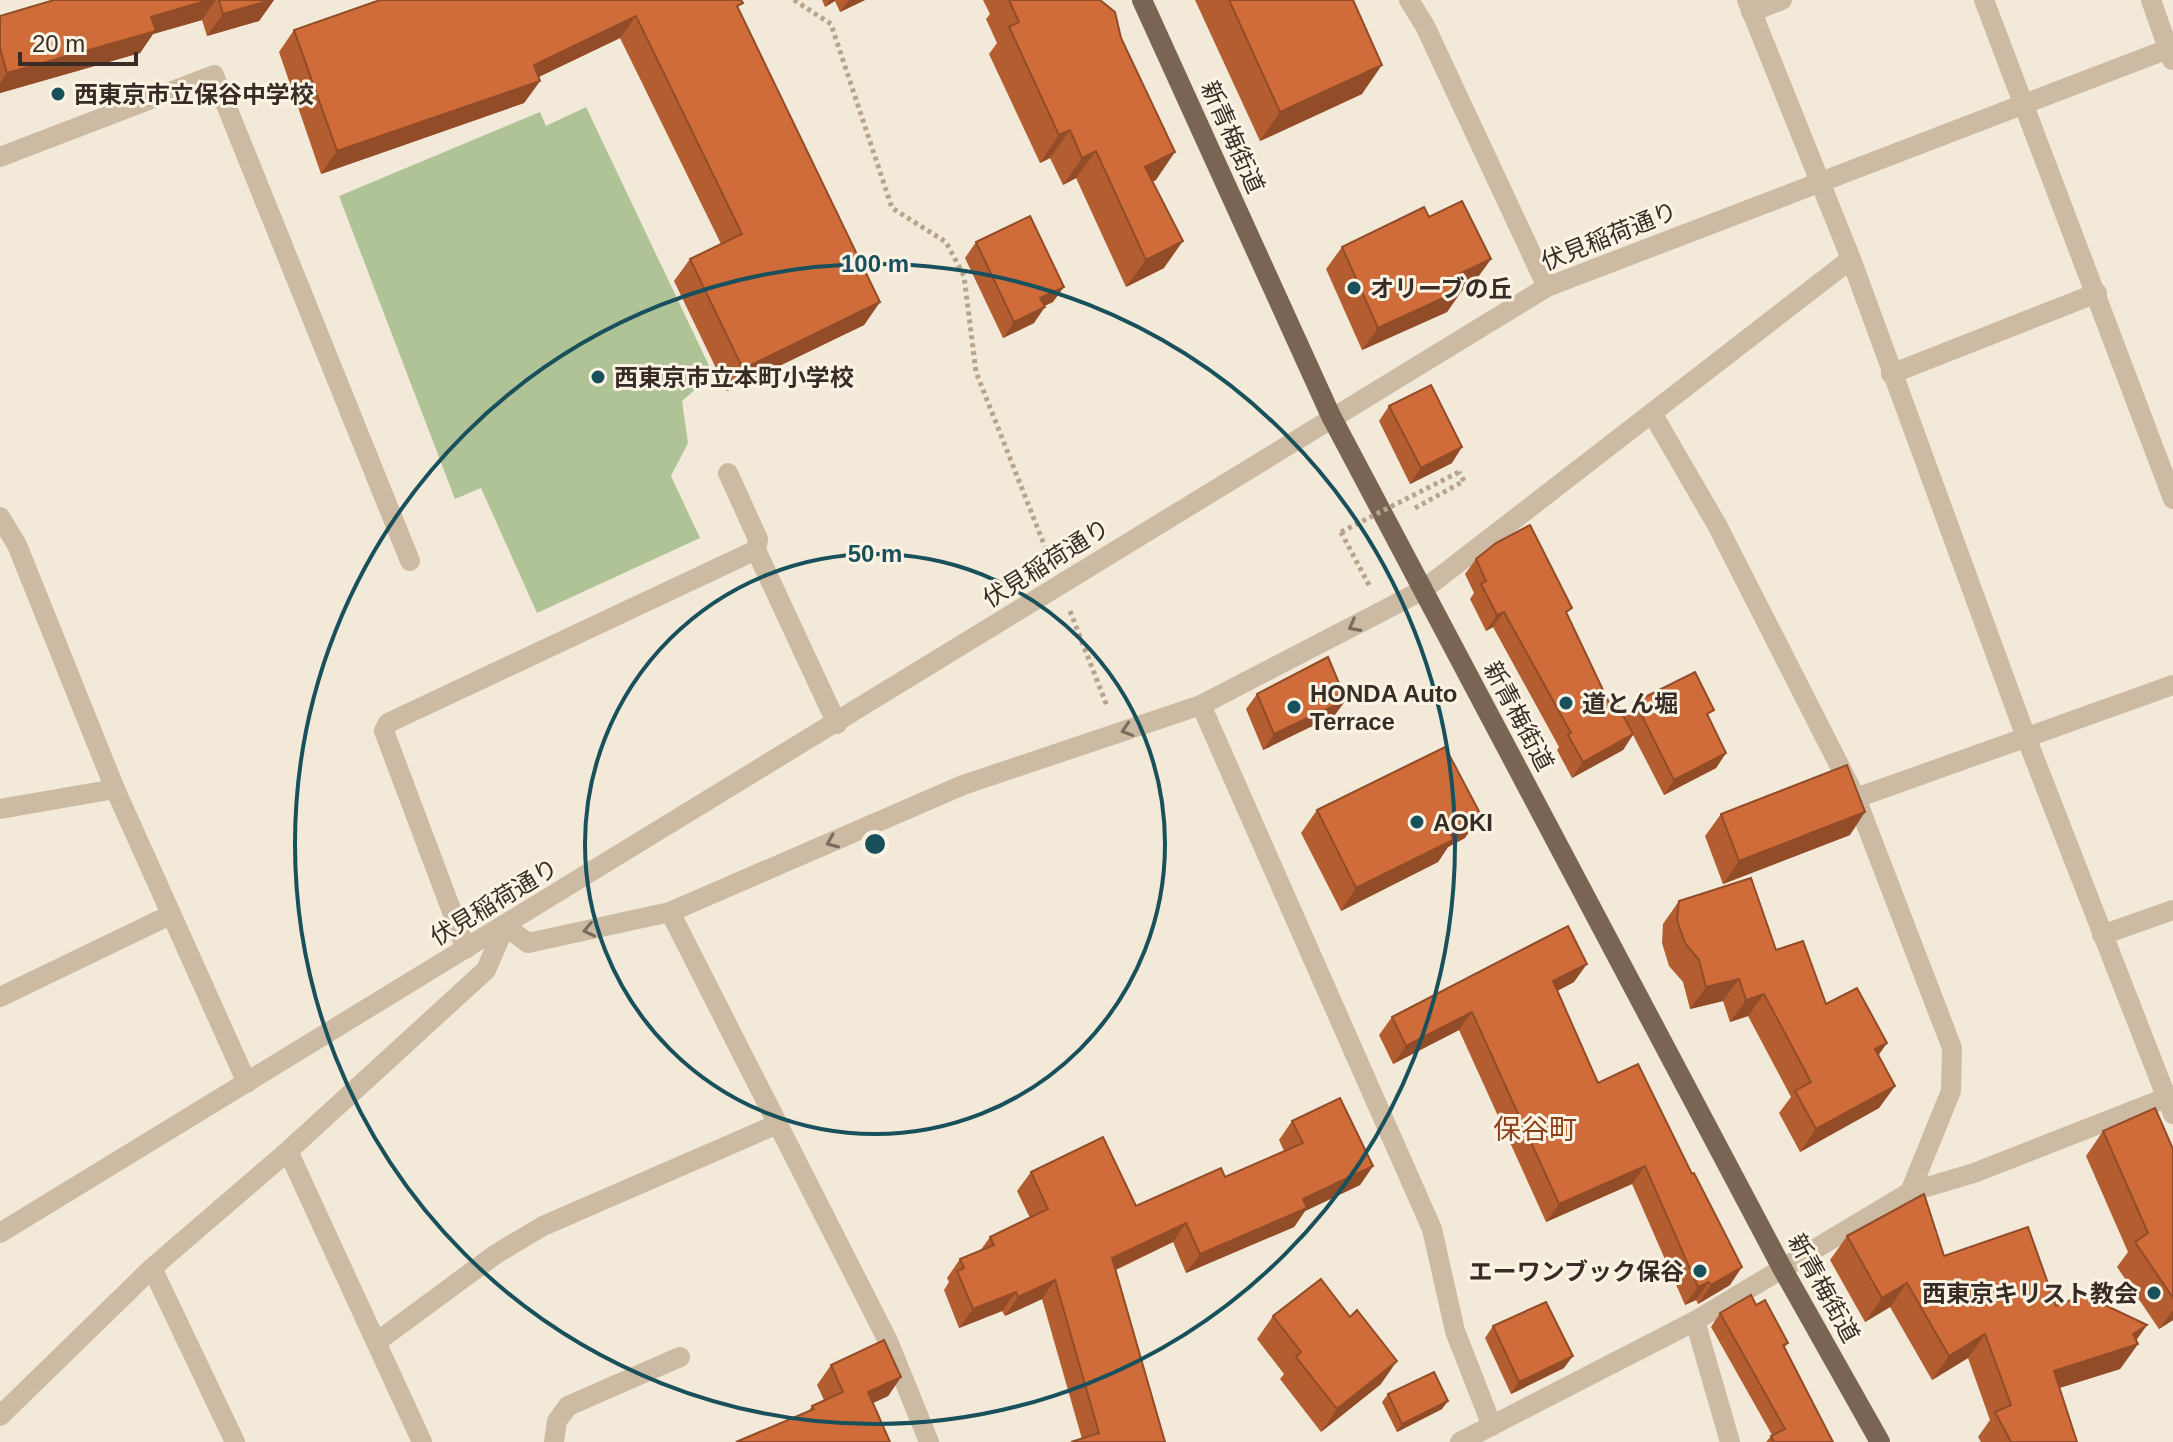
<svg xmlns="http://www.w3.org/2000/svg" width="2173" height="1442" viewBox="0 0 2173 1442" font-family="Arial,'Noto Sans JP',sans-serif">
	<rect width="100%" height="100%" fill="#f3e9d8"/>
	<!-- green -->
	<polygon fill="#b0c397" points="586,107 713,374 682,401 688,443 671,476 700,538 537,613 481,488 455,499 339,196 540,112 546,126"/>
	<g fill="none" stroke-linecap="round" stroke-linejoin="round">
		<!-- path -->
		<g stroke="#b8a48d" stroke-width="5" stroke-dasharray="4 4" stroke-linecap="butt">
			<polyline points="794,0 831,24 892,208 946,242 964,276 976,372 1049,557"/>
			<polyline points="1415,508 1464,481 1459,472"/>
			<polyline points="1341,532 1370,587"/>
			<polyline points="1070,611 1107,706"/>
		</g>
		<!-- minor -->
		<g stroke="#ccbaa3" stroke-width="20">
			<polyline points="1409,0 1425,26 1547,287"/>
			<polyline points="1747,0 1851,259 2026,737 2173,1114"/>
			<polyline points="1984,0 2173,499"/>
			<polyline points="2151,0 2172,60"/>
			<polyline points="1751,12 1782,0"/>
			<polyline points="0,157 214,75 410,561"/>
			<polyline points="1891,374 2097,293"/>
			<polyline points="1652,413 1717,525 1856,798 1952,1048 1951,1091 1910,1192"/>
			<polyline points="728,473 758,539 756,550 837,724"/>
			<polyline points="0,517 17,545 115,789 247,1083"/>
			<polyline points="1201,705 1432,1229 1455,1331 1492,1426"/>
			<polyline points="1856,798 2173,685"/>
			<polyline points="0,809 115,789"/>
			<polyline points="670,912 888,1341 929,1442"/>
			<polyline points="2102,935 2173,910"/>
			<polyline points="466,949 384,731 388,723 756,550"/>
			<polyline points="0,997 170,915"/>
			<polyline points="288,1151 422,1442"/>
			<polyline points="0,1233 1547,287 2173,47"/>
			<polyline points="152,1268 235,1442"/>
			<polyline points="1695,1321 1730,1442"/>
			<polyline points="378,1341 496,1254 543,1226 775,1125"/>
			<polyline points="0,1416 152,1268 288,1151 486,970 505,926 528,943 670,912 963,785 1201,705 1423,590 1851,259"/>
			<polyline points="554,1442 557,1421 568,1406 680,1357"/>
			<polyline points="1460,1442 1695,1321 1910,1192 1974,1173 2173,1095"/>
		</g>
		<!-- major -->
		<polyline stroke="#7a6555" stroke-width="20" points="1142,0 1331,416 1782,1268 1880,1442"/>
		<!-- path-bridge -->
		<polyline stroke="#b8a48d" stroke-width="5" stroke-dasharray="4 4" stroke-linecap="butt" points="1341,532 1459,472"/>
	</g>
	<!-- wall -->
	<g fill="#b35d31">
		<polygon points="54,0 274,0 259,21 207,36 202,20 153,34 140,53 0,93 0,16"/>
		<polygon points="822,0 865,0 840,12 835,1 825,7"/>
		<polygon points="983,0 1100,0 1156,180 1152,181 1164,268 1126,287 1076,178 1063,185 1050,158 1040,163 989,54 997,43 986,19 990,14"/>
		<polygon points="1195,0 1353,0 1362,94 1260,141"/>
		<polygon points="739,9 880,302 864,325 727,391 674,281 690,259 721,244 620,38 538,77 540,81 524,103 321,174 279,52 294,30"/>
		<polygon points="1429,217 1491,259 1475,281 1462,288 1463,289 1447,312 1362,350 1326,269 1342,247"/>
		<polygon points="976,242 1053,302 1044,306 1034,323 1003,338 965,258"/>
		<polygon points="1389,406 1452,463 1410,484 1379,421"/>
		<polygon points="1476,559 1567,615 1612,709 1631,729 1624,717 1635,702 1709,718 1726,753 1716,768 1664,795 1633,735 1623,750 1572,778 1557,750 1559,747 1493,627 1486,631 1470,599 1474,593 1465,574"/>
		<polygon points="1257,694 1335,715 1263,750 1246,709"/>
		<polygon points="1317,810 1465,838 1448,847 1438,862 1341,911 1301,833"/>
		<polygon points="1721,814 1850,835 1723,884 1705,836"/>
		<polygon points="1679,901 1776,950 1826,1004 1887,1043 1878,1055 1895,1086 1879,1108 1800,1152 1779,1113 1791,1097 1748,1016 1730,1022 1723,1001 1690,1009 1683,982 1669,966 1662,943 1663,924"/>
		<polygon points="1574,982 1557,991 1598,1083 1730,1285 1698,1304 1696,1300 1685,1305 1632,1184 1546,1222 1459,1030 1393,1064 1379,1035 1392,1017"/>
		<polygon points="1292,1121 1373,1166 1360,1185 1305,1211 1294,1227 1186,1273 1173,1242 1116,1270 1165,1442 1082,1439 1042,1299 1005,1316 1002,1311 959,1328 944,1290 949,1282 947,1278 960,1259 980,1251 990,1237 1030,1218 1017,1191 1031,1172 1136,1206 1225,1177 1284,1151 1279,1140"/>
		<polygon points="2103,1131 2173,1149 2173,1320 2159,1329 2117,1267 2128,1252 2086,1156"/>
		<polygon points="1847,1236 1944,1256 2056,1306 2147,1325 2136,1340 2138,1344 2120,1369 2059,1388 2077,1442 1981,1442 1978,1437 1990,1420 1968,1358 1932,1380 1890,1307 1865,1322 1830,1260"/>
		<polygon points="1756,1305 1788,1343 1785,1347 1833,1442 1766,1442 1772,1435 1711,1327 1720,1313"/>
		<polygon points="1273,1316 1381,1384 1321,1432 1280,1379 1284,1374 1257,1339"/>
		<polygon points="1493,1326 1564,1368 1511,1394 1485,1338"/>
		<polygon points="831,1365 901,1377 888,1396 873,1403 808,1412 812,1406 824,1400 817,1385"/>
		<polygon points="1388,1394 1442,1409 1397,1432 1382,1402"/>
	</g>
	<!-- shaded-wall -->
	<g fill="#924c28">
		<polygon points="209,0 216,0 202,20 153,34 140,53 0,93 0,84 7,73 151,17"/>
		<polygon points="271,0 274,0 259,21 207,36 223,14"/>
		<polygon points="830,0 836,0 825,7"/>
		<polygon points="849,0 865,0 840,12"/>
		<polygon points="636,16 620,38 518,87 534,65"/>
		<polygon points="1382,65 1362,94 1260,141 1280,112"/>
		<polygon points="540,81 524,103 321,174 337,151"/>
		<polygon points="1070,130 1050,158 1040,163 1059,135"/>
		<polygon points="1096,151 1076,178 1063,185 1082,158"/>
		<polygon points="1175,152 1156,180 1126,194 1145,167"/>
		<polygon points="1183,241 1164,268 1126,287 1146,260"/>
		<polygon points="1491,259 1475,281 1441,298 1457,275"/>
		<polygon points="1064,287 1053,302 1029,313 1040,298"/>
		<polygon points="1463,289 1447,312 1362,350 1378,328"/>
		<polygon points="880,302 864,325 727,391 743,369"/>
		<polygon points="1045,307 1034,323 1003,338 1014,322"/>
		<polygon points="1462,447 1452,463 1410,484 1421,468"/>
		<polygon points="1504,612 1493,627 1486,631 1497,615"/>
		<polygon points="1346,700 1335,715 1263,750 1274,734"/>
		<polygon points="1633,734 1623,750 1572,778 1583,762"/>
		<polygon points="1726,753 1716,768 1664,795 1674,780"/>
		<polygon points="1865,812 1850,835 1723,884 1739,861"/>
		<polygon points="1481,815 1465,838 1448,847 1438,862 1341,911 1356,888"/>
		<polygon points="1587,964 1574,982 1540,1000 1553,981"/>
		<polygon points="1739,979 1723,1001 1690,1009 1706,987"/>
		<polygon points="1764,994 1748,1016 1730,1022 1746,1000"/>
		<polygon points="1472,1012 1459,1030 1393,1064 1406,1046"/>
		<polygon points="1887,1043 1871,1066 1875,1049"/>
		<polygon points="1895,1086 1879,1108 1800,1152 1816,1129"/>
		<polygon points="1373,1166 1360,1185 1305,1211 1294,1227 1186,1273 1200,1254 1303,1199"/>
		<polygon points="1645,1166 1632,1184 1546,1222 1559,1204"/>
		<polygon points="1186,1223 1173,1242 1099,1277 1112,1258"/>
		<polygon points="1742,1267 1730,1285 1698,1304 1711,1285"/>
		<polygon points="1055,1280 1042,1299 1005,1316 1018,1297"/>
		<polygon points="1709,1282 1696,1300 1685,1305 1698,1287"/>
		<polygon points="1907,1283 1890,1307 1865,1322 1882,1298"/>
		<polygon points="1016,1292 1002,1311 959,1328 973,1309"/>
		<polygon points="2173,1310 2173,1320 2159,1329"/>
		<polygon points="2147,1325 2132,1346 2138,1344 2120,1369 2037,1395 2054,1371 2133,1334"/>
		<polygon points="1985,1334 1968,1358 1932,1380 1949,1356"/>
		<polygon points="1573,1356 1564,1368 1511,1394 1519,1382"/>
		<polygon points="1397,1361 1381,1384 1321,1432 1337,1409"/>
		<polygon points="901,1377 888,1396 854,1412 868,1392"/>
		<polygon points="1448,1401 1442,1409 1397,1432 1402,1424"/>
	</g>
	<!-- building -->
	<g fill="#d06c39" stroke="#924c28" stroke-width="2">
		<polygon points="54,0 209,0 151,17 156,31 7,73 0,48 0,16"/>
		<polygon points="219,0 271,0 223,14"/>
		<polygon points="380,0 741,0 743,3 737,6 880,302 743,369 690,259 742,234 636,16 534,65 540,81 337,151 294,30"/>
		<polygon points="1009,0 1100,0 1115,12 1121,38 1175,152 1145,167 1183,241 1146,260 1096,151 1082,158 1070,130 1059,135 1009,27 1019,22"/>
		<polygon points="1229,0 1353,0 1382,65 1280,112"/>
		<polygon points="1462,201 1491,259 1457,275 1463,289 1378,328 1342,247 1424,207 1429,217"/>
		<polygon points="1030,216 1064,287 1040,298 1045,307 1014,322 976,242"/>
		<polygon points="1431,385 1462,447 1421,468 1389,406"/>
		<polygon points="1530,525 1572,608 1566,612 1612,709 1618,706 1633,734 1583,762 1568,735 1571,733 1504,612 1497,615 1481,584 1486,581 1476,559 1496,543"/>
		<polygon points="1328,657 1346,700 1274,734 1257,694"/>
		<polygon points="1695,672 1714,710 1707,714 1726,753 1674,780 1635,702"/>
		<polygon points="1445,747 1481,815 1450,832 1453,840 1356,888 1317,810"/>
		<polygon points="1847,765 1865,812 1739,861 1721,814"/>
		<polygon points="1751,878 1776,950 1803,941 1826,1004 1857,988 1887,1043 1875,1049 1895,1086 1816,1129 1795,1091 1811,1082 1764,994 1746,1000 1739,979 1706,987 1699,960 1685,943 1677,920 1679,901"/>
		<polygon points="1568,926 1587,964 1553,981 1598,1083 1638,1064 1692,1174 1694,1173 1742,1267 1711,1285 1709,1282 1698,1287 1645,1166 1559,1204 1472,1012 1406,1046 1392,1017"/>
		<polygon points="1340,1098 1373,1166 1303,1199 1307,1208 1200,1254 1186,1223 1112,1258 1165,1442 1071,1442 1099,1433 1055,1280 1018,1297 1016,1292 973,1309 957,1271 964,1268 960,1259 994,1245 990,1237 1048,1209 1031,1172 1103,1137 1136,1206 1221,1168 1225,1177 1303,1143 1292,1121"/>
		<polygon points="2155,1108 2173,1149 2173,1298 2135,1242 2148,1233 2103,1131"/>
		<polygon points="1924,1194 1944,1256 2028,1227 2056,1306 2084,1295 2147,1325 2133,1334 2138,1344 2054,1371 2077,1442 2011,1442 1995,1412 2011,1405 1985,1334 1949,1356 1907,1283 1882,1298 1847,1236"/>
		<polygon points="1321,1279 1350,1317 1357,1310 1397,1361 1337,1409 1296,1357 1301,1352 1273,1316"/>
		<polygon points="1751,1295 1756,1305 1765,1300 1788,1343 1783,1345 1833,1442 1774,1442 1771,1436 1785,1429 1720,1313"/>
		<polygon points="1546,1302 1573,1356 1519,1382 1493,1326"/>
		<polygon points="884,1340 901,1377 868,1392 890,1442 736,1442 814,1409 812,1406 843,1392 831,1365"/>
		<polygon points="1434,1372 1448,1401 1402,1424 1388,1394"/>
	</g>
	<!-- one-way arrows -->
	<defs><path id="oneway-chevron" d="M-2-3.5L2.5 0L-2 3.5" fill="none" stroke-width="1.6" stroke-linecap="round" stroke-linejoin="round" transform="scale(2)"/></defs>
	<g stroke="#7a6c5e">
		<use href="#oneway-chevron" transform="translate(1354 626) rotate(152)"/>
		<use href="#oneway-chevron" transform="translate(1127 730) rotate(162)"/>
		<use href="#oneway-chevron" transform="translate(832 842) rotate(157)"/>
		<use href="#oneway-chevron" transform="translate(589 930) rotate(168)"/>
	</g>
	<!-- distance rings -->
	<g fill="none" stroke="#18515b" stroke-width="4">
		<circle cx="875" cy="844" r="290"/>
		<circle cx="875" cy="844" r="580"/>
	</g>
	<!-- markers -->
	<g fill="#18515b" stroke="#fbf3e4" stroke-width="3">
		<circle cx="58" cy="94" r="8"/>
		<circle cx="1354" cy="288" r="8"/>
		<circle cx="598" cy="377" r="8"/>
		<circle cx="1566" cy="703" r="8"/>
		<circle cx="1294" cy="707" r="8"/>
		<circle cx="1417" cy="822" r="8"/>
		<circle cx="1700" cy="1271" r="8"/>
		<circle cx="2154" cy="1293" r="8"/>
	</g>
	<g text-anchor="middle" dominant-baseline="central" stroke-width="6" stroke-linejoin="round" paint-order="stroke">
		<!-- poi labels -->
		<g font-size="24" font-weight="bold" fill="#372d26" stroke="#fbf3e4" text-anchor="start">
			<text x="74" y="94">西東京市立保谷中学校</text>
			<text x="1370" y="288">オリーブの丘</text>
			<text x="614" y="377">西東京市立本町小学校</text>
			<text x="1310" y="693">HONDA Auto<tspan x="1310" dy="28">Terrace</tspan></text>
			<text x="1582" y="703">道とん堀</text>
			<text x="1433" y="822">AOKI</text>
			<text x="1684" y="1271" text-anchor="end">エーワンブック保谷</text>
			<text x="2138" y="1293" text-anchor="end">西東京キリスト教会</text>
		</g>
		<!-- street labels -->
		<g font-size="24" fill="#372d26" stroke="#fbf3e4">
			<text transform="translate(1233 137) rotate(66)">新青梅街道</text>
			<text transform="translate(1609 236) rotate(-22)">伏見稲荷通り</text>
			<text transform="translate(1046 563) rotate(-32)">伏見稲荷通り</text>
			<text transform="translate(1519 716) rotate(62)">新青梅街道</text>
			<text transform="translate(494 902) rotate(-31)">伏見稲荷通り</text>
			<text transform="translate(1824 1288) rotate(61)">新青梅街道</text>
		</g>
		<!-- quarter labels -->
		<g font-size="28" fill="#8c3f18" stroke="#fbf3e4">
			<text x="1535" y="1129">保谷町</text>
		</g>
	</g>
	<circle cx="875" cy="844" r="12" fill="#18515b" stroke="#fbf3e4" stroke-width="4"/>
	<g font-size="24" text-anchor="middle" font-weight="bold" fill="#18515b" stroke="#fbf3e4" stroke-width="6" stroke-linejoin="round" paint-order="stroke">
		<text x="875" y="272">100 m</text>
		<text x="875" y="562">50 m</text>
	</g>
	<!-- scale -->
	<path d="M20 52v12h116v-12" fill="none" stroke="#372d26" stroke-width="4"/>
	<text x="32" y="52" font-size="24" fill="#372d26" stroke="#fbf3e4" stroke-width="6" paint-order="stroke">20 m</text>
</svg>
